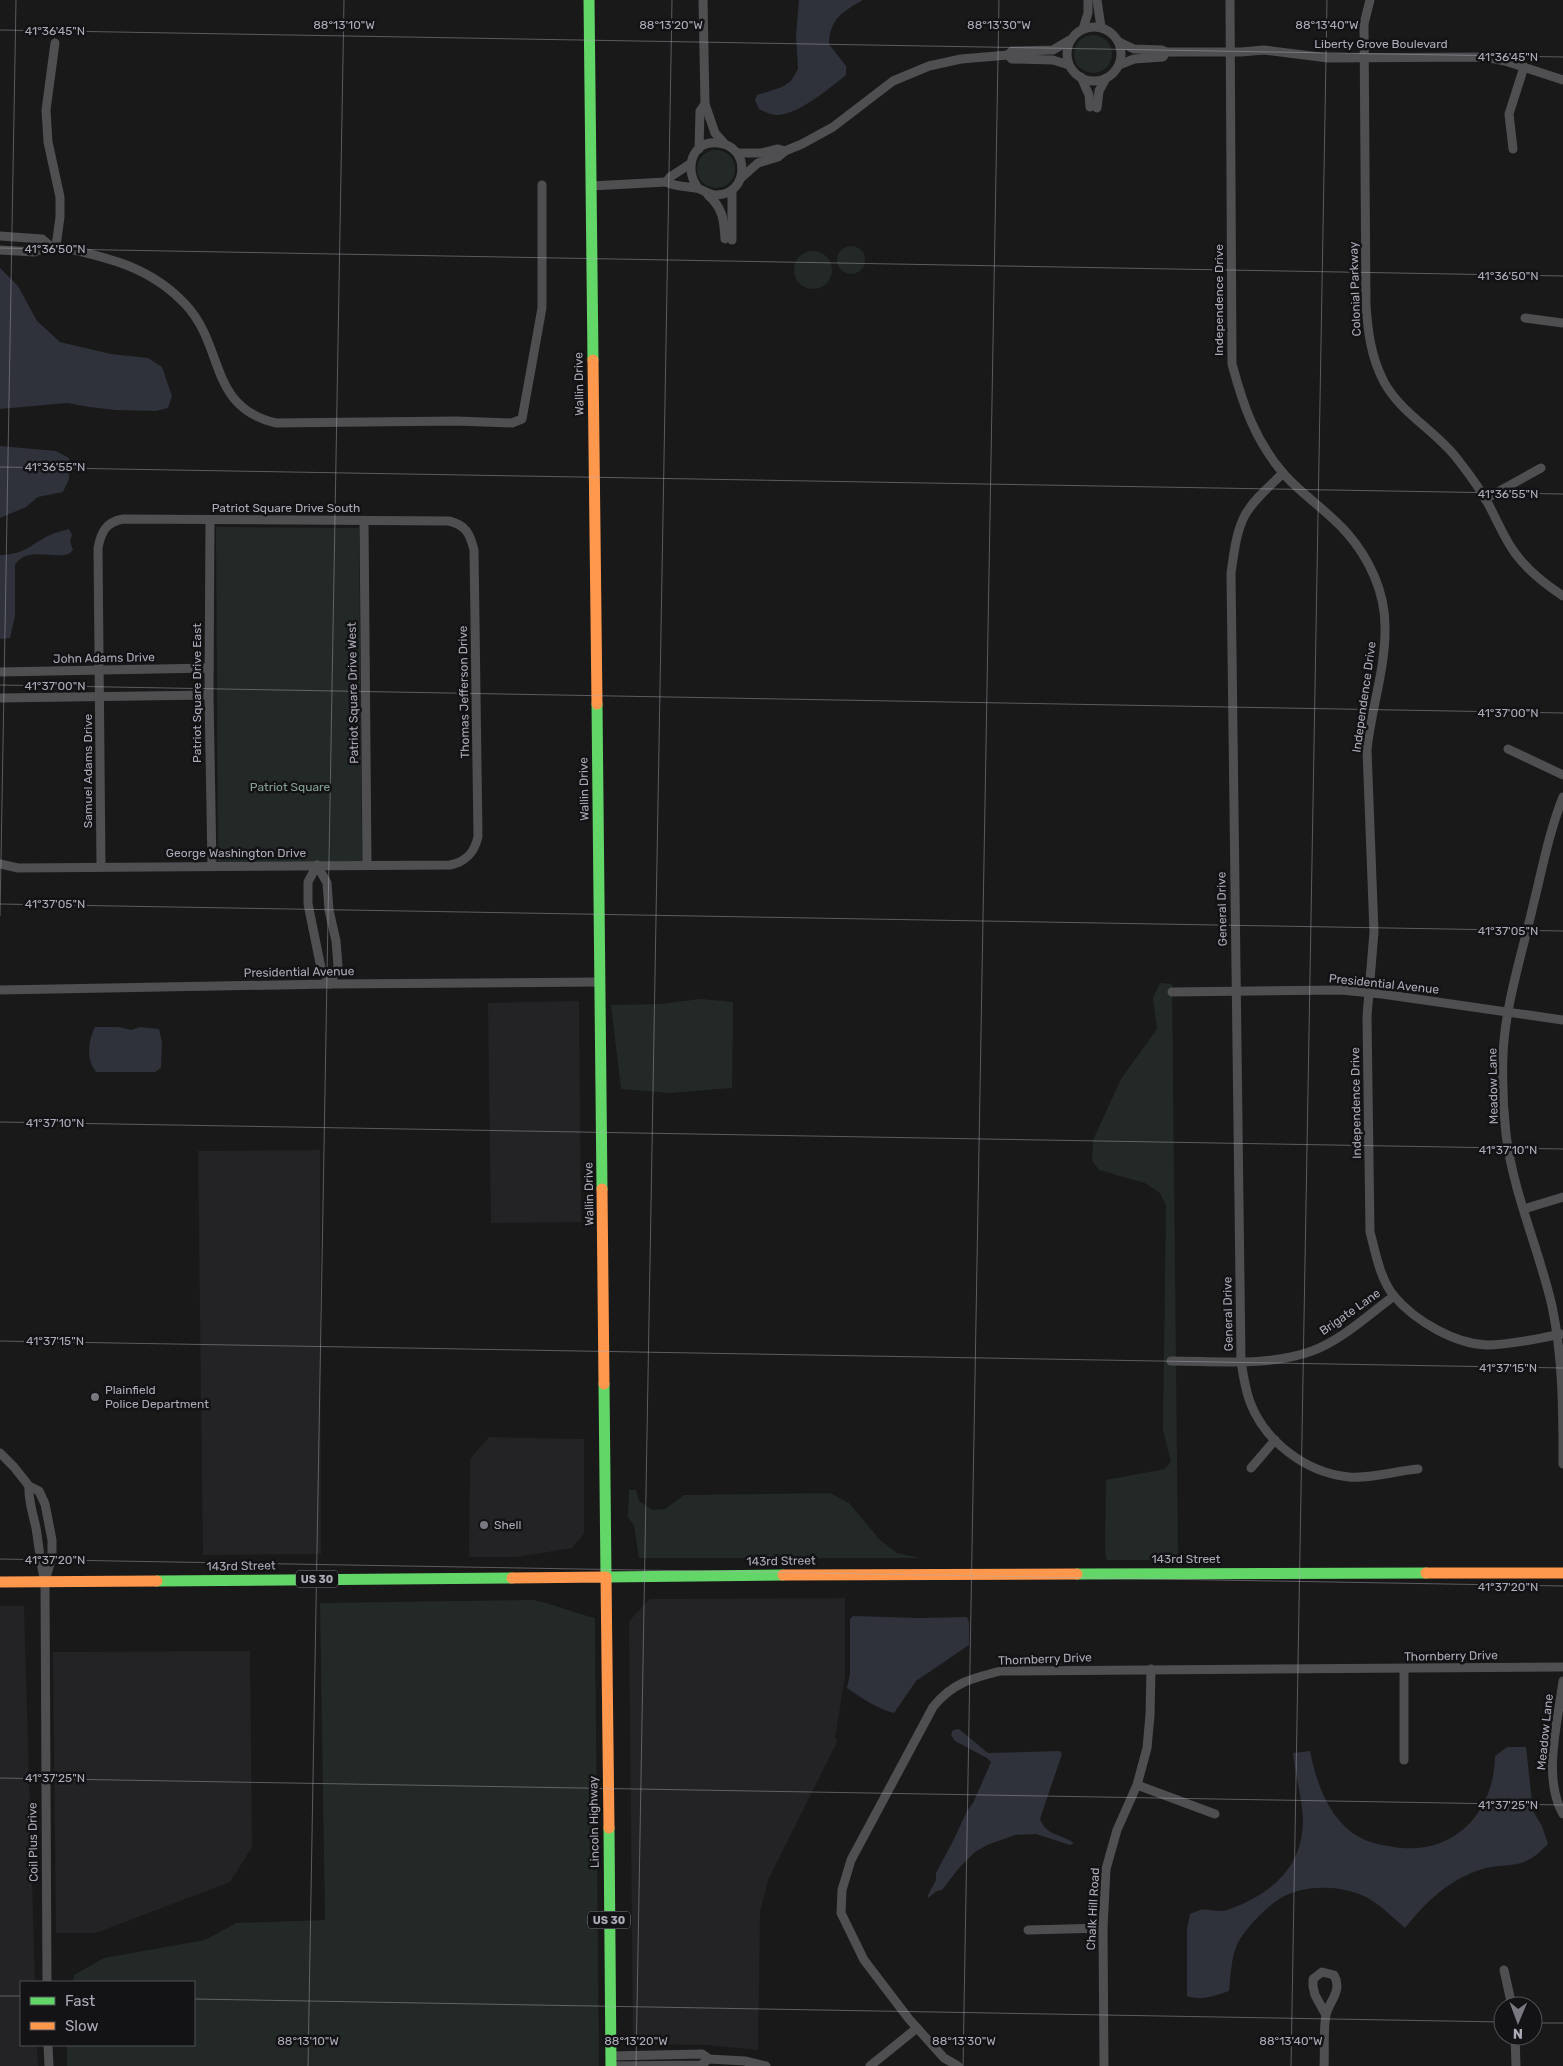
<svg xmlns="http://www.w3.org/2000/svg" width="1563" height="2066" viewBox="0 0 1563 2066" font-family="Rubik,sans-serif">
	<rect width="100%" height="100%" fill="#191919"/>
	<!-- built -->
	<g fill="#232325">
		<polygon points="579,1001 581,1222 491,1223 488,1003"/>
		<polygon points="320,1150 321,1554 203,1555 198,1151"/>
		<polygon points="489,1437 584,1439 584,1534 572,1548 516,1557 469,1557 470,1459"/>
		<polygon points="845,1598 845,1676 835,1738 838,1740 768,1880 760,1912 758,2050 708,2045 633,2044 629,1621 650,1599"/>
		<polygon points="0,1606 24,1606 35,1982 21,1982 21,2045 37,2045 38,2066 0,2066"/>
		<polygon points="250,1651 252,1847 230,1882 96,1933 56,1933 53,1652"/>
	</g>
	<!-- green -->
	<g fill="#232926">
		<circle cx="1093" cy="54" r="19"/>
		<circle cx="716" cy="169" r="19"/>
		<circle cx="851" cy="260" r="14"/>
		<circle cx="813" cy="270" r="19"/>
		<polygon points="216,527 359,528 362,862 218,862"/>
		<polygon points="1160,983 1172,984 1178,1554 1165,1560 1107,1560 1105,1551 1106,1480 1165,1469 1171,1462 1163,1430 1166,1205 1160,1193 1145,1183 1099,1170 1092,1160 1093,1140 1121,1079 1157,1029 1153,998"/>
		<polygon points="701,999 733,1002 732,1088 670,1093 621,1089 611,1005 660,1004"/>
		<polygon points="629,1490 636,1490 639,1501 652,1510 665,1509 684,1495 830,1493 849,1503 880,1540 897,1553 920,1558 639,1558 634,1526 628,1517"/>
		<path d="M533,1600C554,1604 574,1613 595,1618L599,2066H67V2045H194V1982H73L74,1975L104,1958L205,1940L236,1923L325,1920L320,1603Z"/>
	</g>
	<!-- water -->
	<g fill="#2f313b">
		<path d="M799,0H863C842,12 830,19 829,44L846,66V75C830,88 799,114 778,115C771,115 765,112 759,109L755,100L757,95L782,87L791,81L798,69L796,36Z"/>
		<polygon points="0,268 18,286 37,321 60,342 111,354 148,358 162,367 172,396 168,408 156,411 115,410 89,407 67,403 0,409"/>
		<polygon points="0,446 56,451 69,458 69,479 63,492 38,497 26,507 0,518"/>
		<path d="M69,529L72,535L70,541L73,550L69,554C50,559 27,546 15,565V616L10,638L0,639V555C27,554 29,545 50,535C56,532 63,531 69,529Z"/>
		<path d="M95,1027H119L131,1030L140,1027L159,1029L162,1042L161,1068L155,1072H96C86,1059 88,1042 95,1027Z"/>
		<path d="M853,1616L921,1618L967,1617L969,1622V1645L916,1681L894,1713C878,1709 861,1698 847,1688L850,1674V1619Z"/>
		<path d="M959,1729L988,1753L1060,1751L1062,1754L1040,1819C1046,1836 1062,1834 1074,1843L1070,1845L1036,1834L1015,1835L987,1845L975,1852L959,1868L942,1890L937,1891L928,1898V1895L936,1880V1873L953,1841L967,1811L973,1803L991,1762L987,1758L955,1741L951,1735L953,1730Z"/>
		<path d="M1507,1747H1526L1533,1811L1542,1826L1548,1844C1541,1851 1534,1858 1524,1862C1516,1866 1494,1865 1483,1869C1449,1879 1426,1902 1405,1928C1393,1918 1380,1904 1366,1897C1342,1885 1304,1884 1281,1898C1266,1907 1250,1924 1240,1939C1231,1953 1231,1974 1229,1991C1215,1996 1201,2001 1187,1996V1929L1190,1914C1193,1913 1197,1911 1200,1910C1209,1908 1218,1913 1227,1910C1269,1895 1302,1870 1303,1821C1303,1803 1295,1773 1293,1753L1310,1751C1316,1781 1326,1811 1350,1831C1361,1840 1375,1844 1388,1846C1450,1859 1494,1816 1495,1756Z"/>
	</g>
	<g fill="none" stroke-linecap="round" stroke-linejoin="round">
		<!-- street -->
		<g stroke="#4f4f52" stroke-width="9">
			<polyline points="703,0 705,104 715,133 724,143"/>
			<polyline points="1097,0 1101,27"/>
			<path d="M1230,0L1232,364C1243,405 1255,440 1283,473C1302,495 1328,511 1347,533C1369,558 1385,592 1385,626C1386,668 1371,709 1367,750L1374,932L1367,1016L1370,1232C1376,1254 1380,1279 1394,1296C1415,1321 1455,1344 1487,1345C1513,1345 1538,1338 1563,1334"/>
			<path d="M1370,0L1364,24L1366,305C1368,333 1371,357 1384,382C1401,413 1433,429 1455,456C1466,470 1477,484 1486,500C1496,517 1503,537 1515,553C1528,571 1545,584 1563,596"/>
			<circle cx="1094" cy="54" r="27"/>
			<polyline points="1083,29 1088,13 1088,0"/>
			<polyline points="1119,42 1134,49 1162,50 1166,52 1241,52 1264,50 1328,58 1485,57 1505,61 1563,80"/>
			<polyline points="55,43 46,110 48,142 60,197 60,217 56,246"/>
			<polyline points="1008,55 1012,59 1053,60 1069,65"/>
			<polyline points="1119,65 1134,59 1163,57 1166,52"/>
			<polyline points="1081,77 1089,95 1090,107"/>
			<polyline points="1097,108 1099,91 1106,78"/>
			<polyline points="699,149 700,111 705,104"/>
			<polyline points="1513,149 1509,114 1524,67"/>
			<polyline points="738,153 761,153 778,149 785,151"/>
			<polyline points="741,178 758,163 778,157 785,151 802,144 833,127 893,81 929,66 961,59 1008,55 1012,51 1053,50 1070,40"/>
			<path d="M666,182C676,187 685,186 696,188C703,189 708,195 717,195C749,194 751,146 718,143C691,140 684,170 698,188"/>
			<polyline points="666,182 670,177 690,164"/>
			<polyline points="591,186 666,182"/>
			<path d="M708,195C723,208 724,220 725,239"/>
			<polyline points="0,236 42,239 50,246"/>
			<polyline points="732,240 732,190"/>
			<path d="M0,250L34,252L50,246H56C106,257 150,266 186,305C225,347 208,407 276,423L457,421L512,423L522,419L542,308V185"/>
			<polyline points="1525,318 1563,323"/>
			<path d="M1283,473C1270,486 1254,499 1245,515C1236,532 1234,553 1231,573L1241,1361C1243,1375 1245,1388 1250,1402C1265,1442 1307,1473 1349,1477C1373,1479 1394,1471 1418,1469"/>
			<polyline points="1485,499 1541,468"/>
			<polyline points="210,520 209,695 212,866"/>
			<polyline points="364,521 367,865"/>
			<polyline points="0,672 209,668"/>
			<polyline points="0,698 209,695"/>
			<polyline points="1508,749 1563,775"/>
			<path d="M1563,797C1549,832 1542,870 1533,906C1522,954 1505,1005 1503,1055C1502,1081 1503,1108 1506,1134C1513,1193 1539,1249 1552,1306C1563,1358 1563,1411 1563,1464"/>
			<path d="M0,864L18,868L450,865C466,862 474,853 478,837L474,550C470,534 466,525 449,521L123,519C106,522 101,532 98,548L101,867"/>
			<polyline points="317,865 308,882 308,904 321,968 330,984"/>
			<polyline points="317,865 327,883 329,910 336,941 338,966 330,984"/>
			<polyline points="0,990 330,984 599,982"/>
			<polyline points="1172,992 1341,990 1382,994 1563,1020"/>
			<polyline points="1524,1209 1563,1197"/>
			<path d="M1171,1361C1217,1361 1268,1367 1312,1351C1342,1340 1368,1315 1394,1296"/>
			<polyline points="0,1453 14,1467 29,1486 39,1491 45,1504 52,1540 52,1557 45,1581"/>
			<polyline points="1251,1468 1275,1440"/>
			<path d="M29,1486C28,1501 33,1513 36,1528C39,1546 40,1563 45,1582L47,1982"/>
			<polyline points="1404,1669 1404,1760"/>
			<path d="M1563,1681C1558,1721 1542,1778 1563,1814"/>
			<polyline points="1137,1785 1215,1814"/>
			<polyline points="1028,1930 1103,1928"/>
			<polyline points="1504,1970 1512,2006"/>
			<polyline points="1515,2036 1516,2066"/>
			<polyline points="48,2045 49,2066"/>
			<polyline points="611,2056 702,2054 709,2059 745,2061 766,2066"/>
			<polyline points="611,2066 701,2065 709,2059"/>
			<polyline points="870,2066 917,2028"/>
			<path d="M958,2066L944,2058L909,2019L864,1960L841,1913L842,1890L851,1860L933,1707C952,1683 972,1678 1001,1671L1563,1667"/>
			<polyline points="1104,2066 1103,1928 1106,1869 1117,1830 1137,1785 1147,1748 1150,1715 1151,1669"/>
			<path d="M1324,2066C1325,2050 1323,2031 1326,2015C1329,2001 1343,1991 1334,1975L1322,1972L1313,1979V1986L1315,1995L1326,2015"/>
		</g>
		<!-- fast -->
		<g stroke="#63d668" stroke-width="11">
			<polyline points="589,0 593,360"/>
			<polyline points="597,704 602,1189"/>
			<polyline points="604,1384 606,1577 783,1575"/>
			<polyline points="1077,1574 1426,1573"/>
			<polyline points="157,1581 512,1578"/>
			<polyline points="609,1828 611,2066"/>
		</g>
		<!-- slow -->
		<g stroke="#ff974d" stroke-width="11">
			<polyline points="593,360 597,704"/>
			<polyline points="602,1189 604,1384"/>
			<polyline points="1426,1573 1563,1573"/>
			<polyline points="783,1575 1077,1574"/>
			<polyline points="512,1578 606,1577 609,1828"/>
			<polyline points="0,1582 157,1581"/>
		</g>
	</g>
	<!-- ticks -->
	<path fill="none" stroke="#acabb8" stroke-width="1" stroke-opacity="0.45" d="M0,30L1563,57M0,248L1563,276M0,467L1563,494M0,685L1563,713M0,904L1563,931M0,916L16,0M0,1122L1563,1149M0,1341L1563,1368M0,1559L1563,1586M0,1778L1563,1805M0,1996H21M194,1999L1503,2022M1533,2023H1563M308,2066L344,0M636,2066L672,0M963,2066L999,0M1291,2066L1327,0"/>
	<!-- markers -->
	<g fill="#797880" stroke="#131315" stroke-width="2">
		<circle cx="95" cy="1397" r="5"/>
		<circle cx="484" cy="1525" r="5"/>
	</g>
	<g text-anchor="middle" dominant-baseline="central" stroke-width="5" stroke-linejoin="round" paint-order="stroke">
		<!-- shield labels -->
		<g fill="#131315" stroke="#7e7d87" stroke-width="1">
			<rect x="296" y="1570.5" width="42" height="17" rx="4"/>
			<rect x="588" y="1911.5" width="42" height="17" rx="4"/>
		</g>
		<g font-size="11" font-weight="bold" fill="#acabb8">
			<text x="317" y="1579">US 30</text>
			<text x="609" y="1920">US 30</text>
		</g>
		<!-- street labels -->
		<g font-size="12" fill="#acabb8" stroke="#131315">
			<text x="1381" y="44">Liberty Grove Boulevard</text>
			<text transform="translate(1355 289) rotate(-92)">Colonial Parkway</text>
			<text transform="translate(1219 300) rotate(-90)">Independence Drive</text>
			<text transform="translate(579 384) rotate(-91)">Wallin Drive</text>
			<text x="286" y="508">Patriot Square Drive South</text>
			<text transform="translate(104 658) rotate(-1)">John Adams Drive</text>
			<text transform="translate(464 692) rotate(-91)">Thomas Jefferson Drive</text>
			<text transform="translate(197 693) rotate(-90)">Patriot Square Drive East</text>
			<text transform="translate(353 693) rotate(-91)">Patriot Square Drive West</text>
			<text transform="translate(1364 697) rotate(-82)">Independence Drive</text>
			<text transform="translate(88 771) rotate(-90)">Samuel Adams Drive</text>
			<text transform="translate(584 789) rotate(-91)">Wallin Drive</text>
			<text x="236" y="853">George Washington Drive</text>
			<text transform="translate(1222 909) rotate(-91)">General Drive</text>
			<text transform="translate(299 972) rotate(-1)">Presidential Avenue</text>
			<text transform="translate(1384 984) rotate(6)">Presidential Avenue</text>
			<text transform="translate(1493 1086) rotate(-91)">Meadow Lane</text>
			<text transform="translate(1356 1103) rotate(-91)">Independence Drive</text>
			<text transform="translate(589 1194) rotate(-91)">Wallin Drive</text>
			<text transform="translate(1350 1312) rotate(-35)">Brigate Lane</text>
			<text transform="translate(1228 1314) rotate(-91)">General Drive</text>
			<text x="1186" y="1559">143rd Street</text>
			<text transform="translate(781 1561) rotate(-1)">143rd Street</text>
			<text transform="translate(241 1566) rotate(-1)">143rd Street</text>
			<text transform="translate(1451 1656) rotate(-1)">Thornberry Drive</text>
			<text transform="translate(1045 1659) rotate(-2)">Thornberry Drive</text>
			<text transform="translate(1545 1732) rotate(-84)">Meadow Lane</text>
			<text transform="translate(594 1822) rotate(-91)">Lincoln Highway</text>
			<text transform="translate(33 1842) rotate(-91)">Coil Plus Drive</text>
			<text transform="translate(1093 1909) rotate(-87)">Chalk Hill Road</text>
		</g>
		<!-- park labels -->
		<g font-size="12" fill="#84a191" stroke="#131315">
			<text x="290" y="787">Patriot Square</text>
		</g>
		<!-- poi labels -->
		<g font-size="12" fill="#acabb8" stroke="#131315" text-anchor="start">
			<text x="105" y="1390">Plainfield<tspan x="105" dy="14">Police Department</tspan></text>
			<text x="494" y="1525">Shell</text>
		</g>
	</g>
	<g font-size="12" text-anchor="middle" fill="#acabb8" stroke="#131315" stroke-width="5" stroke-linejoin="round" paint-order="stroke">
		<text x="344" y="29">88°13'10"W</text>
		<text x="671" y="29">88°13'20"W</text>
		<text x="999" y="29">88°13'30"W</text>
		<text x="1327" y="29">88°13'40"W</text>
		<text x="55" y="35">41°36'45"N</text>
		<text x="1508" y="61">41°36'45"N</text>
		<text x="55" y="253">41°36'50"N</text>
		<text x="1508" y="280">41°36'50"N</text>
		<text x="55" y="471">41°36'55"N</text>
		<text x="1508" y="498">41°36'55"N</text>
		<text x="55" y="690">41°37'00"N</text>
		<text x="1508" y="717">41°37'00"N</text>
		<text x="55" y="908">41°37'05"N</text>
		<text x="1508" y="935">41°37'05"N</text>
		<text x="55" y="1127">41°37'10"N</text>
		<text x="1508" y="1154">41°37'10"N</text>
		<text x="55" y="1345">41°37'15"N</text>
		<text x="1508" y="1372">41°37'15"N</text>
		<text x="55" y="1564">41°37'20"N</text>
		<text x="1508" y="1591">41°37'20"N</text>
		<text x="55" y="1782">41°37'25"N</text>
		<text x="1508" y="1809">41°37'25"N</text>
		<text x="308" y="2045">88°13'10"W</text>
		<text x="636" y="2045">88°13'20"W</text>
		<text x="964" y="2045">88°13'30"W</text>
		<text x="1291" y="2045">88°13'40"W</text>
	</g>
	<!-- legend -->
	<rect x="20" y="1981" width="175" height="65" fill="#131315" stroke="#505056"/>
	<rect x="30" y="1997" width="25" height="8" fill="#63d668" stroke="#505056"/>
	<text x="65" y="2006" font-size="15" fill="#acabb8">Fast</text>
	<rect x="30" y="2022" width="25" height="8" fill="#ff974d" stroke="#505056"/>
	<text x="65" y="2031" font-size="15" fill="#acabb8">Slow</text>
	<!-- north arrow -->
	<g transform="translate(1518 2021) rotate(181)"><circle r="24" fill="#131315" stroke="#505056"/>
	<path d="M0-4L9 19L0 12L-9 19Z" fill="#797880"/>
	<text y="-8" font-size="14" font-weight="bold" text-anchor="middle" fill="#acabb8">N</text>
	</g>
</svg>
